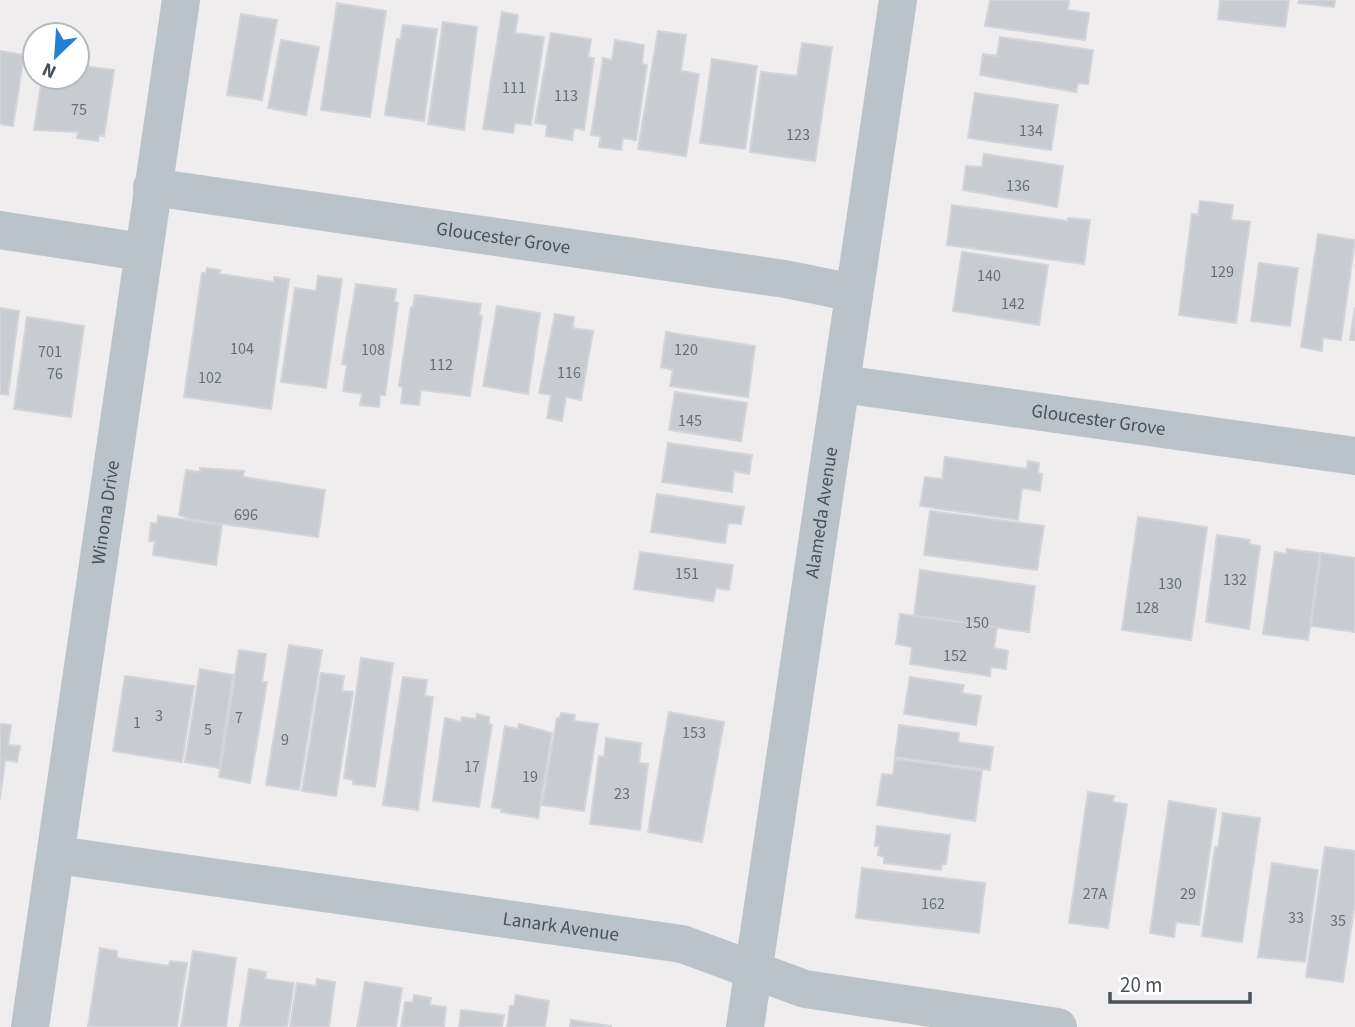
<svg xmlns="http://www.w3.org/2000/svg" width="1355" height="1027" viewBox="0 0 1355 1027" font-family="'Source Sans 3',sans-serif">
	<rect width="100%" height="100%" fill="#f0edee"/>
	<!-- building -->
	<g fill="#c8cbd0" stroke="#d2d4d9" stroke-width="2">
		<polygon points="990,0 1069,0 1068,10 1089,13 1085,40 985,26"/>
		<polygon points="1220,0 1289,0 1285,27 1218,19"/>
		<polygon points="1299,0 1335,0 1334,7 1298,3"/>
		<polygon points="337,3 386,11 370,117 321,110"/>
		<polygon points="502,12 518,15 515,33 544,37 531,125 515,123 513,133 483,129"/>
		<polygon points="241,14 277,20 262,100 227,95"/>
		<polygon points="443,22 477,27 464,130 428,124"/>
		<polygon points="403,25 437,29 424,121 385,115 397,39 400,40"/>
		<polygon points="658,31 686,35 681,71 699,74 686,156 638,149"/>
		<polygon points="551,33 591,39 588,57 594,58 584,130 574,128 572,140 546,136 547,125 535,123"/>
		<polygon points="1000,37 1093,50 1088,84 1078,83 1076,92 980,75 983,54 997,56"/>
		<polygon points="281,40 319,47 306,115 268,108"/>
		<polygon points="615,40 644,45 642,64 647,65 636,140 623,138 621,150 599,147 601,136 591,135 603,58 612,60"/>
		<polygon points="802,43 832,47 815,161 750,152 761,72 797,76"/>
		<polygon points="0,51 24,55 13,126 0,124"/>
		<polygon points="712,59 757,66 745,149 700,143"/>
		<polygon points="77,65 114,70 104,136 99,135 98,141 77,138 78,132 34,130 42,77 77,77"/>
		<polygon points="975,93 1058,105 1051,150 968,138"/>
		<polygon points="984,154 1063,166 1057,207 963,190 966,166 982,167"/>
		<polygon points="1200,201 1233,205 1231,220 1250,222 1236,323 1179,315 1192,214 1198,215"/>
		<polygon points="952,205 1068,221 1068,218 1090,220 1084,264 947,245"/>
		<polygon points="1318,234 1355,240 1341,340 1323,338 1322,351 1301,347"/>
		<polygon points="962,252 1048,265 1039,325 953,311"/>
		<polygon points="1259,263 1298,268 1290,326 1251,321"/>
		<polygon points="207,268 220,270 220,274 274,282 274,277 289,279 271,409 184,397 202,273 206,273"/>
		<polygon points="318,276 342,279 326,388 281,382 295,288 316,291"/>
		<polygon points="356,284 396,289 394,302 398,303 385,395 380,395 379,407 360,405 362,394 343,391 347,365 342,364"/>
		<polygon points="415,295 481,304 479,315 482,316 470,396 421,390 419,405 401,403 403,387 399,386 411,307 413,307"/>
		<polygon points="497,306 540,313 528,394 483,386"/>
		<polygon points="1355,307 1355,340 1350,340"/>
		<polygon points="0,308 19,311 8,395 0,394"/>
		<polygon points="555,314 574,317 573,328 593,331 581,400 566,397 562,421 547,418 551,395 539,393"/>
		<polygon points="27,317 84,326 71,417 14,409"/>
		<polygon points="666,332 755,346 748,397 670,386 673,370 661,367"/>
		<polygon points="675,392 747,403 741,441 669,430"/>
		<polygon points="668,443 752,455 749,474 734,471 732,492 662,482"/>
		<polygon points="945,457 1027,469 1028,461 1039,463 1038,473 1042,474 1040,491 1022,488 1018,520 920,506 925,477 942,479"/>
		<polygon points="200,468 244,471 243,477 325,490 318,537 193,520 179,515 186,470 200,472"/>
		<polygon points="657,494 744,507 741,524 728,523 725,543 651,532"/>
		<polygon points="930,511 1044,526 1037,570 924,555"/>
		<polygon points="158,516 222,525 216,565 153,555 155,542 149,541 151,523 157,524"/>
		<polygon points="1138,517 1207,527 1191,640 1122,630"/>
		<polygon points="1217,535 1250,540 1249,544 1260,546 1249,629 1206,622"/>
		<polygon points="1287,549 1320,553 1308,640 1263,634 1275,552 1286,554"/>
		<polygon points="640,552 733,565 729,590 716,588 713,601 634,589"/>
		<polygon points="1321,553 1355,558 1355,632 1311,626"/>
		<polygon points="920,570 1035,586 1029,632 914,616"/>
		<polygon points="900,614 997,627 994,648 1008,651 1006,669 991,667 990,676 910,664 912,647 896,644"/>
		<polygon points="289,645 322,650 299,790 266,785"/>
		<polygon points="239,650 266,654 262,682 267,682 250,783 219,777"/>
		<polygon points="361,658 393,663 375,787 353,784 353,780 344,778"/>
		<polygon points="200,669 233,675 219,768 185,762"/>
		<polygon points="321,673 344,676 342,691 353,692 336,796 302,791"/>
		<polygon points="125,676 194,686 182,762 113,751"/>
		<polygon points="403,677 427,680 425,696 433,697 418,810 383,805"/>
		<polygon points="910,677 964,685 962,693 981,696 976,725 904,714"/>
		<polygon points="669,712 724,722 702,842 648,832"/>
		<polygon points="561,713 575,715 574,721 598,724 584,811 542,805 557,718 560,718"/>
		<polygon points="477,714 489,717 489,724 492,725 479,807 433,801 445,718 461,722 462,717 476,719"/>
		<polygon points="0,724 11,725 8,745 20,746 17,762 5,760 0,799"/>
		<polygon points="519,724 552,733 538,818 501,812 501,809 492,807 505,726 518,729"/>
		<polygon points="899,725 959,733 958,742 993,747 990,770 895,757"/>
		<polygon points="606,738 641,743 639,763 648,764 640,830 590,824 599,756 604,757"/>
		<polygon points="895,759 982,771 975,821 877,805 882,774 893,775"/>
		<polygon points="1088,792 1114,796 1112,802 1127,804 1108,928 1069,923"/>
		<polygon points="1169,801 1216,809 1199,925 1176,922 1174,937 1150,933"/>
		<polygon points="1223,813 1260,818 1242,942 1202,936 1215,847 1218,848"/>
		<polygon points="877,826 950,835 946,864 942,864 941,870 884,863 884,857 878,855 879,846 875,846"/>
		<polygon points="1325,847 1355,851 1355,902 1343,982 1306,977"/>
		<polygon points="1272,863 1318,870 1305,962 1258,957"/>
		<polygon points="862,868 985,883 979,933 856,918"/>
		<polygon points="100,948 117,951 117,958 169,966 170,961 187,963 177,1027 88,1027"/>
		<polygon points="193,951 236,958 226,1027 181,1027"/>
		<polygon points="249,969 266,972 265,979 294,983 287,1027 240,1027"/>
		<polygon points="317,979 335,982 329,1027 290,1027 297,983 316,986"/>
		<polygon points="365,982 402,988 396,1027 357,1027"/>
		<polygon points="414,995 431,998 430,1005 446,1007 444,1027 401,1027 405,1002 413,1002"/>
		<polygon points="516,995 549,1001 545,1027 507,1027 510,1006 514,1006"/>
		<polygon points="461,1010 504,1015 502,1027 459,1027"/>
		<polygon points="571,1020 611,1026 611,1027 570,1027"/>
	</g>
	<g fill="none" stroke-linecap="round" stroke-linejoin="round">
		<!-- street -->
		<g stroke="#bac3c9" stroke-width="38">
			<path id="s1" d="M152,187L785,279L854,293"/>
			<polyline points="0,230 142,252"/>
			<path id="s2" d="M842,384L1355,456"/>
			<path id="s3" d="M57,855L682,944L805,989L1058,1027"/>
			<path id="s4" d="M30,1027L181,0"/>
			<path id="s5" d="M745,1027L898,0"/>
		</g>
	</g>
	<g text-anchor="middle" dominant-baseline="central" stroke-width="5" stroke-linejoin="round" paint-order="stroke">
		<!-- number labels -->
		<g font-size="16" fill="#677077">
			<text x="514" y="88">111</text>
			<text x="566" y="96">113</text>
			<text x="79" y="110">75</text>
			<text x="1031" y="131">134</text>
			<text x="798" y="135">123</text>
			<text x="1018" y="186">136</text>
			<text x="1222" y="272">129</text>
			<text x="989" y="276">140</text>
			<text x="1013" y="304">142</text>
			<text x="242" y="349">104</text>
			<text x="373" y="350">108</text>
			<text x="686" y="350">120</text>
			<text x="50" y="352">701</text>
			<text x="441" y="365">112</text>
			<text x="569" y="373">116</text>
			<text x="55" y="374">76</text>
			<text x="210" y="378">102</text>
			<text x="690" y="421">145</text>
			<text x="246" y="515">696</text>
			<text x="687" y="574">151</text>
			<text x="1235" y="580">132</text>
			<text x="1170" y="584">130</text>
			<text x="1147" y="608">128</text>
			<text x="977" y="623">150</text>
			<text x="955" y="656">152</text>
			<text x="159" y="716">3</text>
			<text x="239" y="718">7</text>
			<text x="137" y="723">1</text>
			<text x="208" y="730">5</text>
			<text x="694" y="733">153</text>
			<text x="285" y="740">9</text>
			<text x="472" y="767">17</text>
			<text x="530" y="777">19</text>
			<text x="622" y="794">23</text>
			<text x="1095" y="894">27A</text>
			<text x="1188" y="894">29</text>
			<text x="933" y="904">162</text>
			<text x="1296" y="918">33</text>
			<text x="1338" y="921">35</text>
		</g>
		<!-- street labels -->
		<g font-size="19" fill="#475259" stroke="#fff">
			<text stroke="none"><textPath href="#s1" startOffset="355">Gloucester Grove</textPath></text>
			<text stroke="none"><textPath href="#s2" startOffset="259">Gloucester Grove</textPath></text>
			<text stroke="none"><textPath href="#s4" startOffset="520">Winona Drive</textPath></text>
			<text stroke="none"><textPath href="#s5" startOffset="520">Alameda Avenue</textPath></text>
			<text stroke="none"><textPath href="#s3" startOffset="509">Lanark Avenue</textPath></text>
		</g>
	</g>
	<!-- north arrow -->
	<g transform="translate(56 56) rotate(205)"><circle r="33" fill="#ffffff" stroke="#b5babd" stroke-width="2"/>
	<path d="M0-5L12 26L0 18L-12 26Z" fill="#2680d1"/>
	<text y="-10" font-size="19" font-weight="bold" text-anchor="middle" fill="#475259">N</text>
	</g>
	<!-- scale -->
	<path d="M1110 992v10h140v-10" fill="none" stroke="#475259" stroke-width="3.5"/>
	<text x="1120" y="992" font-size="21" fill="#475259" stroke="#ffffff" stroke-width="5" paint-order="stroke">20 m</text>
</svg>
